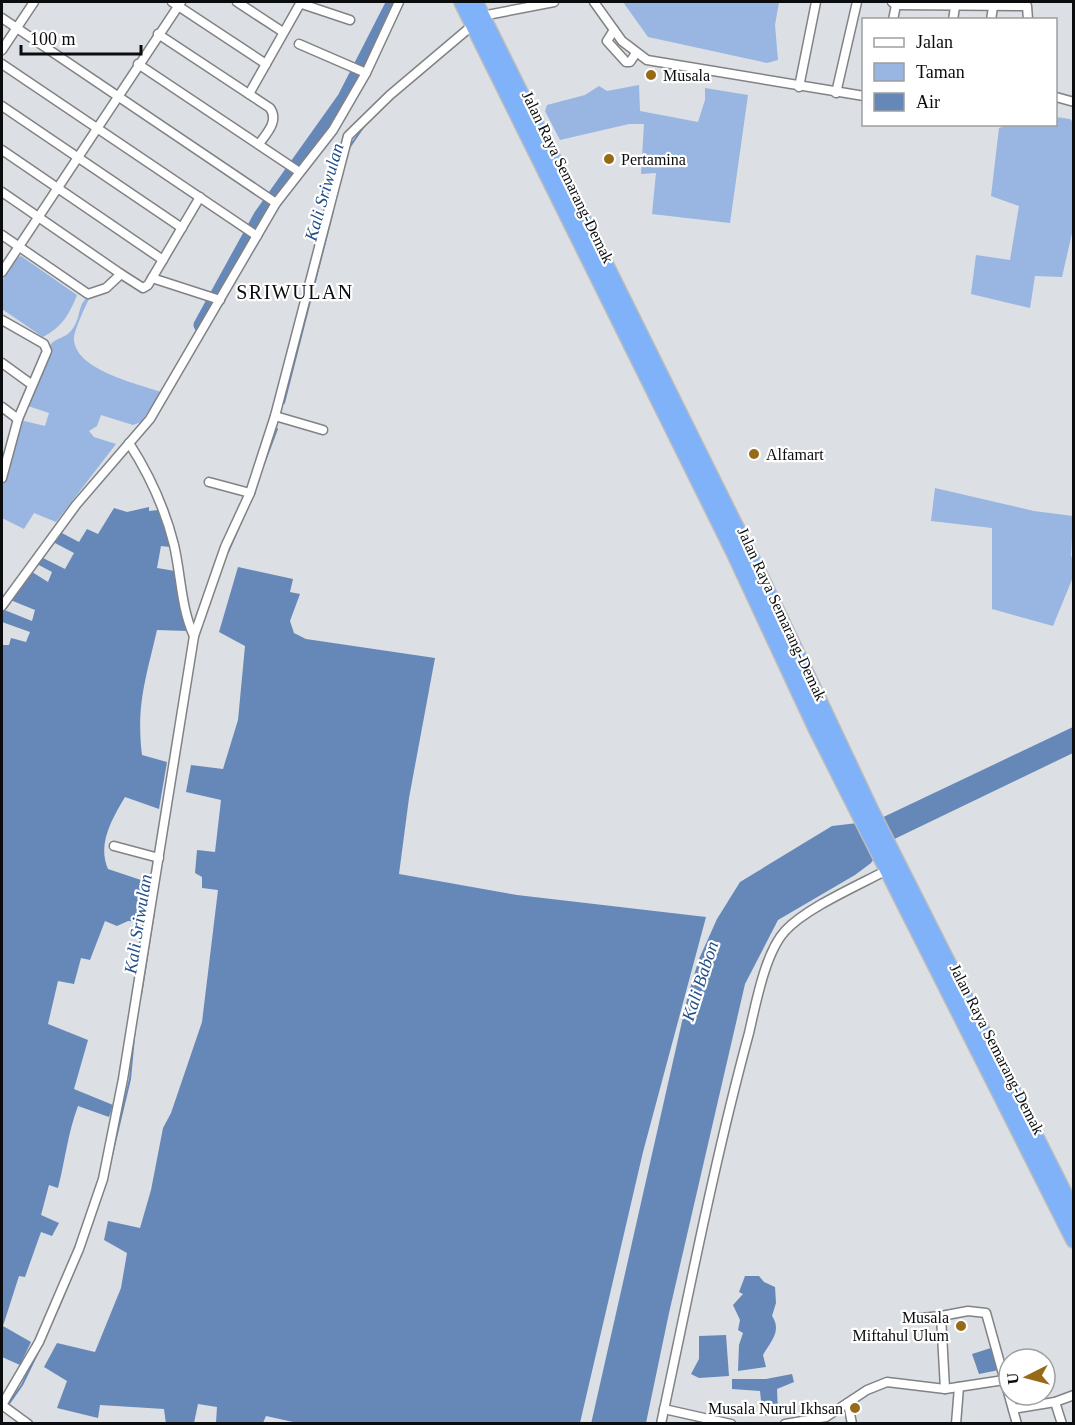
<svg xmlns="http://www.w3.org/2000/svg" width="1075" height="1425" viewBox="0 0 1075 1425" font-family="Georgia,serif">
	<rect width="100%" height="100%" fill="#dcdfe3"/>
	<!-- green -->
	<g fill="#98b6e1">
		<polygon points="623,2 779,2 775,25 778,60 767,63 648,37"/>
		<polygon points="639,85 640,111 698,122 705,100 705,88 748,95 730,223 652,214 656,173 641,174 644,124 629,124 560,140 545,111 547,105 585,95 599,86 607,91"/>
		<polygon points="1056,117 1070,119 1074,123 1073,229 1062,277 1035,276 1030,308 971,294 976,255 1010,260 1019,206 991,196 999,128 1008,125 1056,124"/>
		<path d="M21,256L77,295C69,315 62,327 43,337L2,309C2,291 0,263 21,256Z"/>
		<path d="M100,293L101,295L90,297C86,305 73,332 74,340C76,370 138,384 161,392L141,422L133,425L101,415L97,426L89,431L94,437L116,444L56,522L34,513L24,529L2,518V484L14,454L20,420L45,426L49,413L22,404C27,394 46,349 51,344C56,338 65,338 71,331C85,314 73,298 100,293Z"/>
		<polygon points="935,488 1034,511 1073,516 1071,556 1073,559 1073,577 1053,626 992,609 992,528 931,521"/>
	</g>
	<!-- water -->
	<g fill="#6688b8">
		<path d="M149,507V511L158,510L170,547L161,546L157,568L175,571L188,631L157,630C146,678 136,705 142,755L167,762L159,809L125,797C112,819 97,844 108,869L150,883L143,922L128,921L117,926L105,921L90,960L81,958L74,984L58,981L48,1024L88,1040L74,1089L113,1105L109,1117L78,1106C68,1132 65,1161 58,1188L49,1185L41,1215L59,1223L52,1236L41,1232L25,1277L19,1276L3,1326L31,1342L20,1365L2,1357V645H9L11,638L26,642L30,632L2,622V609L32,621L35,610L8,599L29,570L48,582L52,572L35,563L39,556L65,569L74,553L53,542L60,532L79,542L87,529L98,534L114,508L127,512Z"/>
		<polygon points="238,567 293,579 290,592 300,594 290,621 294,633 306,639 435,658 409,798 399,874 517,895 706,917 643,1152 580,1423 302,1424 266,1416 263,1423 216,1423 217,1407 198,1404 194,1423 166,1424 164,1409 100,1405 98,1418 57,1408 67,1381 44,1367 57,1343 95,1352 121,1288 127,1253 104,1240 108,1221 140,1228 151,1190 163,1128 171,1113 202,1022 218,890 202,888 202,877 195,873 197,850 215,852 221,800 186,792 191,765 223,769 238,720 245,646 219,632"/>
		<polygon points="1073,727 1073,753 884,844 871,863 855,875 778,920 745,984 669,1313 646,1423 591,1424 688,995 699,959 717,919 740,882 832,826 875,821"/>
		<path d="M745,1276H759L764,1282L775,1287L776,1303L772,1316C782,1331 771,1341 763,1355L766,1367L738,1371L739,1345L743,1333L738,1330L740,1320L733,1305L743,1294L739,1292Z"/>
		<polygon points="726,1335 729,1376 699,1378 691,1374 699,1359 699,1336"/>
		<polygon points="994,1347 999,1370 979,1374 972,1354"/>
		<polygon points="792,1374 794,1382 777,1389 778,1413 766,1416 762,1411 760,1391 732,1389 732,1379 766,1379"/>
	</g>
	<g fill="none" stroke-linecap="round" stroke-linejoin="round">
		<!-- stream -->
		<g stroke="#6688b8" stroke-width="2">
			<polyline points="349,148 364,126"/>
			<polyline points="284,403 333,211"/>
			<polyline points="259,477 277,429"/>
			<polyline points="228,552 245,513"/>
			<polyline points="141,995 154,912"/>
			<polyline points="110,1163 130,1079 135,1027"/>
			<polyline points="83,1249 101,1197"/>
			<polyline points="58,1309 81,1254"/>
			<polyline points="8,1405 22,1385 39,1350"/>
		</g>
		<!-- river -->
		<polyline stroke="#6688b8" stroke-width="15" points="201,325 261,216 345,98 394,2"/>
		<!-- minor casing -->
		<g stroke="#808286" stroke-width="11">
			<g id="minor">
				<polyline points="172,2 266,64"/>
				<polyline points="237,2 283,32"/>
				<polyline points="594,2 622,41 647,60 864,96"/>
				<polyline points="892,2 896,5 1027,6 1028,20"/>
				<polyline points="302,4 350,20"/>
				<polyline points="482,16 554,2"/>
				<polyline points="2,18 276,203"/>
				<polyline points="893,20 896,5"/>
				<polyline points="953,20 955,7"/>
				<polyline points="991,20 993,7"/>
				<polyline points="614,30 607,41 626,62 630,62 636,53"/>
				<path d="M158,34L270,108C279,121 267,133 259,144"/>
				<polyline points="299,44 366,73"/>
				<polyline points="2,50 34,2"/>
				<polyline points="2,64 257,236"/>
				<polyline points="138,64 298,171"/>
				<polyline points="799,87 816,2"/>
				<polyline points="836,93 857,2"/>
				<polyline points="249,94 301,2"/>
				<polyline points="1056,97 1074,102"/>
				<polyline points="2,106 182,228"/>
				<polyline points="2,150 163,260"/>
				<polyline points="2,192 121,274"/>
				<polyline points="2,235 88,294 106,288 121,274 143,288 148,285 200,197"/>
				<polyline points="2,272 181,2"/>
				<polyline points="152,278 220,300"/>
				<polyline points="2,320 44,344 47,351 18,419 2,478"/>
				<polyline points="2,363 31,384"/>
				<polyline points="2,407 18,419"/>
				<polyline points="275,416 323,430"/>
				<path d="M129,443C149,474 165,509 174,545C181,575 181,609 194,636"/>
				<polyline points="209,482 250,493"/>
				<polyline points="2,606 76,505 150,419 276,203 333,130 366,73 399,2"/>
				<polyline points="114,846 159,858"/>
				<polyline points="941,1316 968,1311 986,1313 1017,1424"/>
				<polyline points="921,1318 941,1316 945,1389"/>
				<polyline points="1055,1402 1062,1424"/>
				<polyline points="848,1403 852,1424"/>
				<polyline points="2,1405 39,1342 79,1249 103,1179 123,1079 194,636 225,547 250,493 275,416 348,136 390,95 474,24"/>
				<polyline points="2,1405 28,1424"/>
				<polyline points="664,1409 731,1424"/>
				<polyline points="1013,1409 1055,1402 1074,1395"/>
				<path d="M661,1424C689,1293 714,1162 749,1033C756,1003 765,953 785,931C806,908 859,885 887,870"/>
				<polyline points="785,1424 826,1417 867,1390 887,1382 945,1389 1004,1380"/>
				<polyline points="956,1424 959,1387"/>
			</g>
		</g>
		<!-- trunk casing -->
		<g stroke="#bbbbbc" stroke-width="18">
			<g id="trunk">
				<polyline points="462,2 734,552 816,728 1074,1240"/>
				<polyline points="475,2 759,574 871,811 1074,1213"/>
			</g>
		</g>
		<!-- minor -->
		<use href="#minor" stroke="#fff" stroke-width="8"/>
		<!-- trunk -->
		<use href="#trunk" stroke="#80b2fa" stroke-width="15"/>
	</g>
	<!-- markers -->
	<g fill="#966a17" stroke="#fff" stroke-width="2">
		<circle cx="651" cy="75" r="6"/>
		<circle cx="609" cy="159" r="6"/>
		<circle cx="754" cy="454" r="6"/>
		<circle cx="961" cy="1326" r="6"/>
		<circle cx="855" cy="1408" r="6"/>
	</g>
	<g text-anchor="middle" dominant-baseline="central" stroke-width="4.5" stroke-linejoin="round" paint-order="stroke">
		<!-- poi labels -->
		<g font-size="16" fill="#0b0c0e" stroke="#fff" text-anchor="start">
			<text x="663" y="75">Musala</text>
			<text x="621" y="159">Pertamina</text>
			<text x="766" y="454">Alfamart</text>
			<text x="949" y="1317" text-anchor="end">Musala<tspan x="949" dy="18">Miftahul Ulum</tspan></text>
			<text x="843" y="1408" text-anchor="end">Musala Nurul Ikhsan</text>
		</g>
		<!-- street labels -->
		<g font-size="16" fill="#0b0c0e" stroke="#fff">
			<text transform="translate(568 177) rotate(64)">Jalan Raya Semarang-Demak</text>
			<text transform="translate(782 614) rotate(65)">Jalan Raya Semarang-Demak</text>
			<text transform="translate(997 1049) rotate(63)">Jalan Raya Semarang-Demak</text>
		</g>
		<!-- water labels -->
		<g font-size="18" font-style="italic" fill="#224e8b" stroke="#fff">
			<text transform="translate(324 192) rotate(-74)">Kali Sriwulan</text>
			<text transform="translate(138 924) rotate(-81)">Kali Sriwulan</text>
			<text transform="translate(700 981) rotate(-72)">Kali Babon</text>
		</g>
		<!-- quarter labels -->
		<g font-size="20" letter-spacing="1.5" fill="#0b0c0e" stroke="#fff">
			<text x="295" y="292">SRIWULAN</text>
		</g>
	</g>
	<!-- border -->
	<rect width="1075" height="1425" fill="none" stroke="#0b0c0e" stroke-width="6"/>
	<!-- legend -->
	<rect x="862" y="18" width="195" height="108" fill="#ffffff" stroke="#9d9e9f" stroke-width="1.5"/>
	<rect x="874" y="38" width="30" height="9" fill="#ffffff" stroke="#9d9e9f" stroke-width="1.5"/>
	<text x="916" y="48" font-size="18" fill="#0b0c0e">Jalan</text>
	<rect x="874" y="63" width="30" height="18" fill="#98b6e1" stroke="#9d9e9f" stroke-width="1.5"/>
	<text x="916" y="78" font-size="18" fill="#0b0c0e">Taman</text>
	<rect x="874" y="93" width="30" height="18" fill="#6688b8" stroke="#9d9e9f" stroke-width="1.5"/>
	<text x="916" y="108" font-size="18" fill="#0b0c0e">Air</text>
	<!-- north arrow -->
	<g transform="translate(1027 1377) rotate(264)"><circle r="28" fill="#ffffff" stroke="#9d9e9f" stroke-width="1.5"/>
	<path d="M0-4.5L10 22L0 15L-10 22Z" fill="#966a17"/>
	<text y="-9" font-size="16" font-weight="bold" text-anchor="middle" fill="#0b0c0e">U</text>
	</g>
	<!-- scale -->
	<path d="M21 45v9h120v-9" fill="none" stroke="#0b0c0e" stroke-width="3"/>
	<text x="30" y="45" font-size="18" fill="#0b0c0e" stroke="#ffffff" stroke-width="4.5" paint-order="stroke">100 m</text>
</svg>
